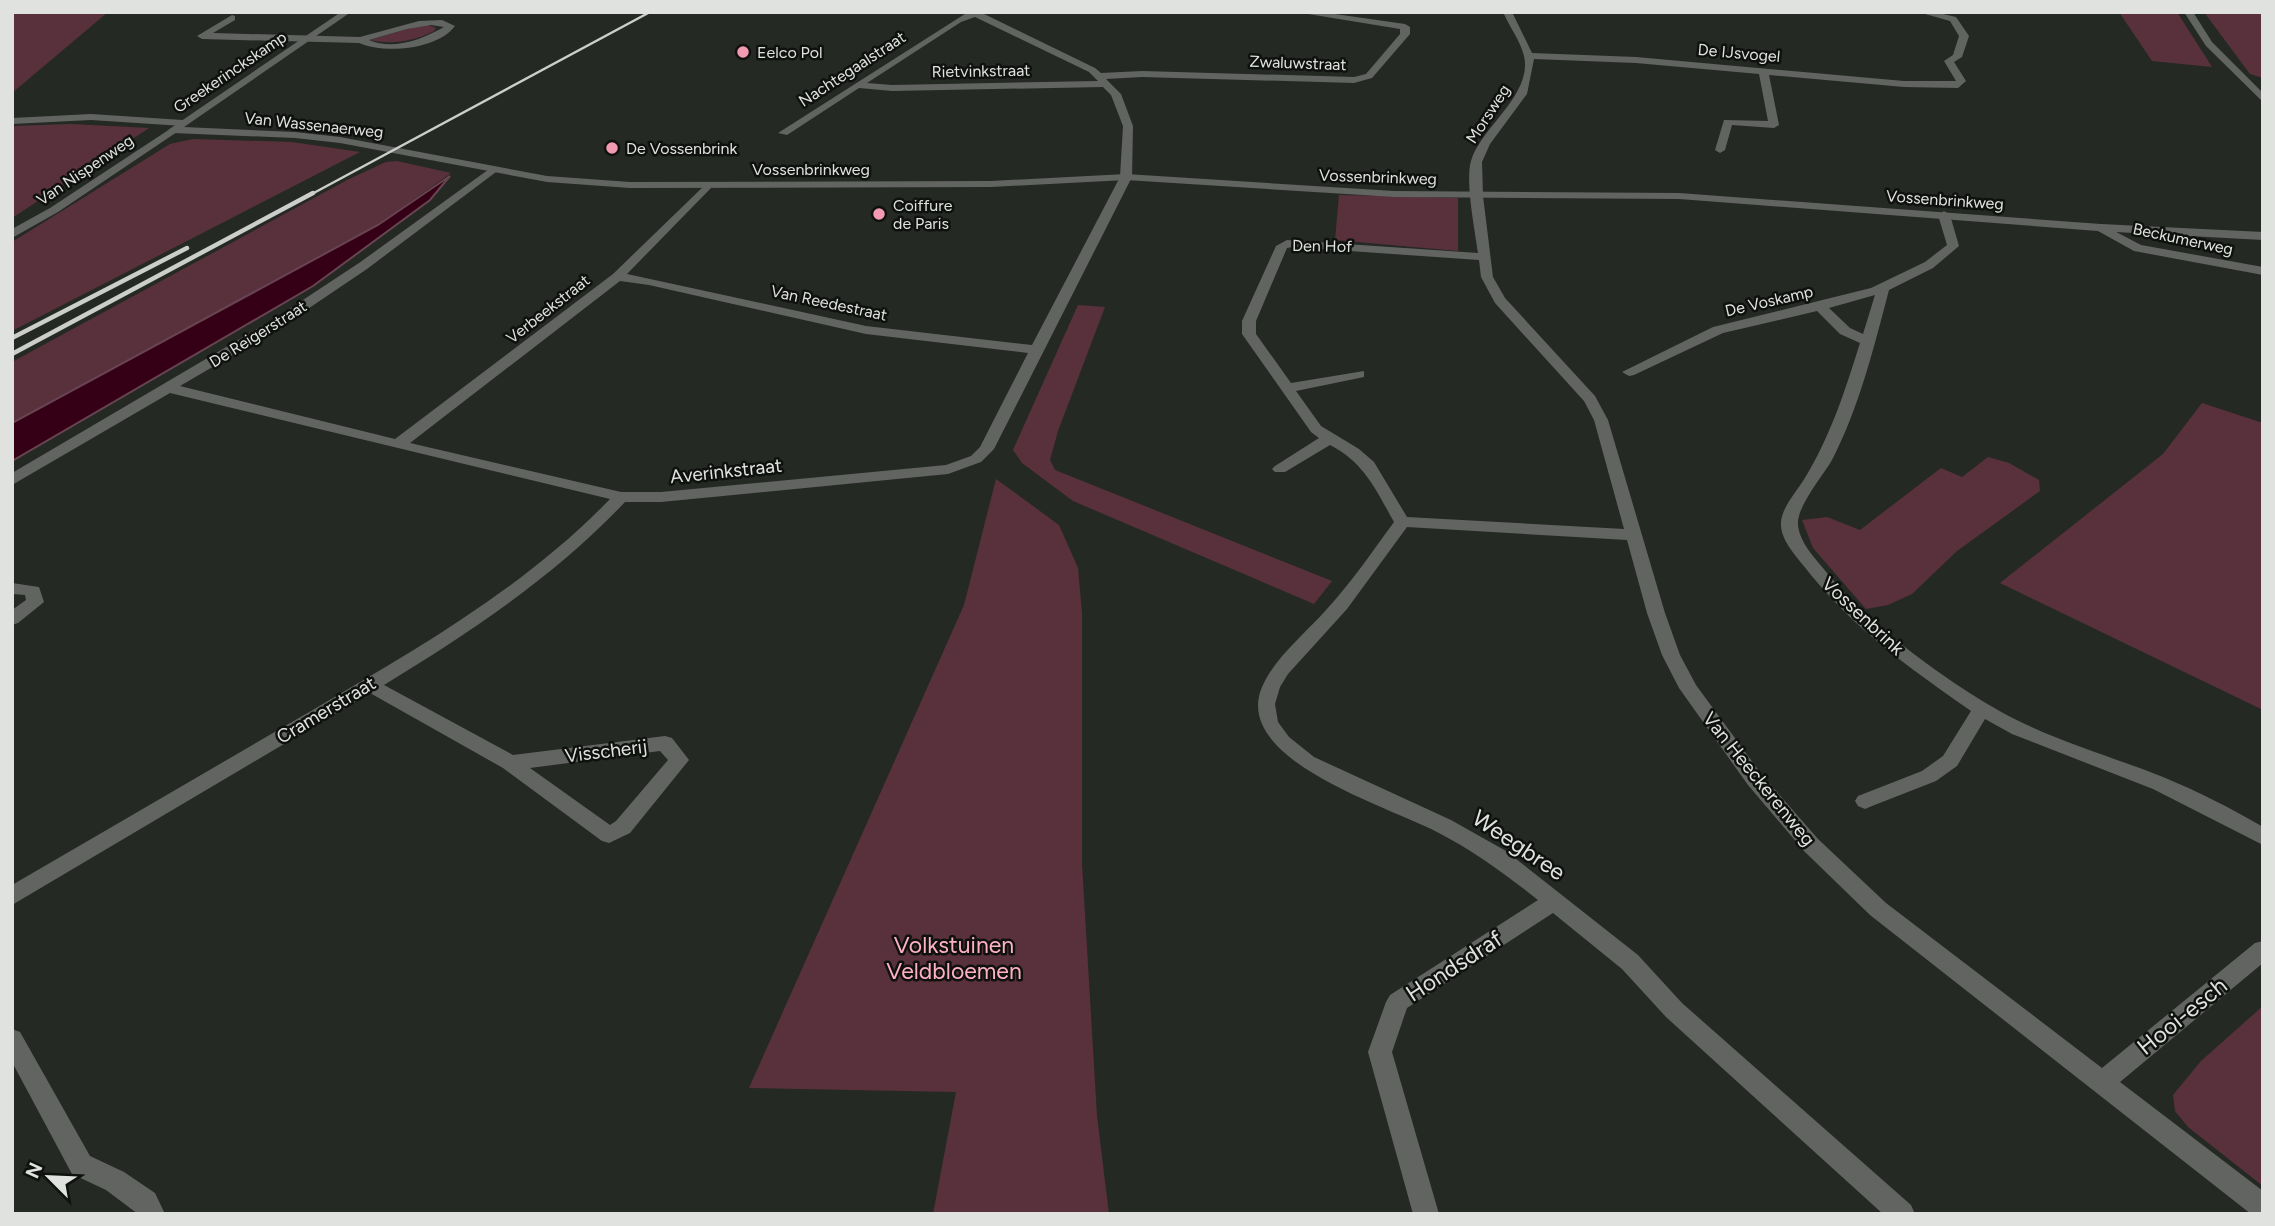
<svg xmlns="http://www.w3.org/2000/svg" width="2275" height="1226" viewBox="0 0 2275 1226" font-family="Figtree,sans-serif">
	<rect width="100%" height="100%" fill="#252924"/>
	<!-- green -->
	<g fill="#59313d">
		<polygon points="12,12 108,12 12,93"/>
		<polygon points="2119,12 2177,12 2212,67 2152,61"/>
		<polygon points="2204,12 2263,12 2263,78 2250,74"/>
		<path d="M428,25L436,28L434,31C415,41 391,45 370,40L417,26Z"/>
		<polygon points="71,124 149,128 12,218 12,126"/>
		<polygon points="193,139 292,142 360,152 12,331 12,242 170,144"/>
		<polygon points="397,161 451,173 378,225 12,423 12,362 349,179 386,162"/>
		<polygon points="1339,195 1458,198 1458,251 1335,240"/>
		<polygon points="1078,305 1105,307 1058,431 1050,460 1055,470 1332,581 1314,604 1073,501 1022,463 1013,450"/>
		<polygon points="2202,403 2263,423 2263,710 2000,583 2163,454"/>
		<polygon points="1988,457 2009,463 2039,480 2040,491 1957,551 1912,594 1888,605 1866,609 1813,548 1802,520 1827,517 1860,530 1941,468 1962,477"/>
		<polygon points="996,479 1059,525 1078,568 1082,613 1082,864 1097,1116 1109,1214 933,1214 956,1092 749,1088 964,605"/>
		<polygon points="2263,1006 2263,1186 2188,1127 2175,1111 2173,1095 2201,1061"/>
	</g>
	<!-- water -->
	<polygon fill="#350015" stroke="#684452" stroke-width="2" points="450,176 430,200 313,286 12,461 12,423 378,225"/>
	<g fill="none" stroke-linecap="round" stroke-linejoin="round">
		<!-- minor -->
		<g fill="#626462" fill-rule="evenodd">
			<path d="M968,12H980L1095,68L1101,73L1142,71L1354,77L1366,74L1400,34V29L1296,12H1321L1405,24L1410,27V34L1372,78L1354,83L1142,77L1106,79L1121,94L1133,126L1132,177L994,449L981,462L948,474L661,502H625C555,576 471,632 384,685L513,755L665,736L672,738L689,760L630,833L609,843L602,841L503,768L370,693L12,905V885C112,827 211,769 311,711C417,649 524,588 610,499L170,393L12,485V473L274,319L359,263L492,167L498,170L496,172L367,269L284,325L180,386L395,439L613,274L707,183L711,184V188L627,274L866,326L1032,345L1120,177L1123,126L1111,95L1103,87L892,91L859,88L787,135L778,133ZM975,17L1089,72L1098,81L892,85L867,83L961,22ZM620,281L649,285L866,334L1028,353L980,447L971,456L946,465L661,492H621L410,443ZM660,751L668,760L616,821L610,825L530,768Z"/>
			<path d="M1503,12H1512L1532,53L1636,57L1904,81H1956L1944,61L1953,55L1959,36L1950,21L1918,12H1935L1956,17L1969,36L1962,57L1954,62L1966,81L1958,88L1904,87L1769,75L1779,125L1774,128L1732,125L1725,150L1720,153L1715,150L1724,120L1768,121L1759,74L1636,63L1534,59L1527,94L1490,144L1482,162L1483,196L1493,277L1505,298L1595,396L1608,420L1665,613L1680,655L1696,685L1762,775L1818,839L1886,903L2102,1068L2255,943L2263,941V963L2120,1082L2263,1191V1214H2251L1870,915L1804,851L1748,785L1679,688L1662,655L1647,613L1627,540L1407,527L1347,609L1288,674L1280,687L1275,704L1278,722L1289,737L1314,757L1451,820L1506,851L1638,955L1682,1003L1911,1205L1915,1214H1883L1666,1017L1622,969L1553,913L1407,1008L1392,1052L1439,1214H1413L1368,1052L1386,1002L1390,995L1538,900C1505,874 1474,851 1437,832C1390,807 1231,760 1262,687C1275,657 1305,634 1326,610C1351,583 1372,552 1394,522C1376,490 1364,462 1330,445L1285,472H1275L1272,469L1275,466L1319,438L1311,432L1242,334V321L1276,246L1287,240L1478,253C1475,231 1465,181 1471,161C1481,127 1533,95 1524,56C1521,42 1509,26 1503,12ZM1292,247L1479,260L1481,277L1495,303L1584,401L1594,420L1624,529L1407,517L1374,462L1359,449L1321,426L1296,391L1364,377V371L1291,383L1256,334V321L1287,248Z"/>
			<polygon points="2184,12 2193,12 2212,42 2263,93 2263,102 2206,46"/>
			<path d="M232,15L235,16V20L213,33L360,37L419,21L442,20L455,26C437,50 384,54 359,43L202,39L197,36ZM431,25L444,27C423,39 393,51 369,40L407,29Z"/>
			<polygon points="91,114 183,120 188,123 183,126 91,120 12,124 12,118"/>
			<polygon points="173,127 177,128 177,132 58,212 12,238 12,229 50,208"/>
			<path d="M1944,211L1950,215L1959,246L1933,268L1889,290C1874,347 1859,408 1832,460C1823,476 1796,507 1798,525C1800,544 1816,559 1828,574C1872,628 1962,694 2025,724C2069,745 2118,759 2163,777C2197,791 2231,808 2263,827V845L2153,789L2012,734L1985,719L1957,766L1936,781L1872,806L1865,809L1858,806L1855,801L1858,796L1922,771L1943,756L1971,711C1906,665 1853,629 1803,565C1794,554 1780,538 1781,523C1781,509 1796,492 1803,481C1830,438 1845,391 1860,343L1840,334L1817,311L1723,333L1634,375L1629,376L1622,372L1713,327L1871,288L1925,262L1947,245L1938,215ZM1875,295L1863,334L1850,328L1829,308Z"/>
			<polygon points="2101,224 2263,232 2263,240 2097,231 2095,228"/>
			<polygon points="12,583 39,587 44,602 18,623 12,625 12,610 26,600 25,595 12,594"/>
			<polygon points="12,1029 20,1032 90,1156 124,1172 155,1193 165,1214 138,1214 106,1190 72,1174 12,1062"/>
		</g>
		<!-- tertiary -->
		<polygon fill="#626462" fill-rule="evenodd" points="341,12 351,12 184,127 295,132 340,137 547,176 630,182 991,181 1126,174 1394,191 1679,193 2101,224 2141,245 2263,267 2263,275 2134,251 2098,231 1679,199 1394,197 1126,180 991,187 630,188 547,182 340,143 295,138 173,133 168,130"/>
		<!-- rail-far1 -->
		<polyline stroke="#cbcecb" stroke-width="2.5" points="310,195 650,12"/>
		<!-- rail -->
		<g stroke="#cbcecb" stroke-width="4.5">
			<polyline points="12,338 187,248"/>
			<polyline points="12,354 313,193"/>
		</g>
	</g>
	<!-- markers -->
	<g fill="#f19ab2" stroke="#0f110f" stroke-width="2.5">
		<circle cx="743" cy="52" r="7"/>
		<circle cx="612" cy="148" r="7"/>
		<circle cx="879" cy="214" r="7"/>
	</g>
	<g text-anchor="middle" dominant-baseline="central" stroke-width="5" stroke-linejoin="round" paint-order="stroke">
		<!-- far-poi labels -->
		<g font-size="16" fill="#dfe2df" stroke="#0f110f" text-anchor="start">
			<text x="757" y="52">Eelco Pol</text>
			<text x="626" y="148">De Vossenbrink</text>
			<text x="893" y="205">Coiffure<tspan x="893" dy="18">de Paris</tspan></text>
		</g>
		<!-- far-street labels -->
		<g font-size="16" fill="#dfe2df" stroke="#0f110f">
			<text transform="translate(1739 53) rotate(5)">De IJsvogel</text>
			<text transform="translate(1298 63) rotate(2)">Zwaluwstraat</text>
			<text transform="translate(852 69) rotate(-33)">Nachtegaalstraat</text>
			<text transform="translate(981 71) rotate(-1)">Rietvinkstraat</text>
			<text transform="translate(230 72) rotate(-34)">Greekerinckskamp</text>
			<text transform="translate(1488 114) rotate(-57)">Morsweg</text>
			<text transform="translate(314 125) rotate(6)">Van Wassenaerweg</text>
			<text x="811" y="169">Vossenbrinkweg</text>
			<text transform="translate(85 170) rotate(-34)">Van Nispenweg</text>
			<text transform="translate(1378 177) rotate(2)">Vossenbrinkweg</text>
			<text transform="translate(1945 200) rotate(4)">Vossenbrinkweg</text>
			<text transform="translate(2183 239) rotate(12)">Beckumerweg</text>
			<text transform="translate(1322 246) rotate(1)">Den Hof</text>
			<text transform="translate(1769 301) rotate(-13)">De Voskamp</text>
			<text transform="translate(829 303) rotate(12)">Van Reedestraat</text>
			<text transform="translate(548 309) rotate(-38)">Verbeekstraat</text>
			<text transform="translate(258 334) rotate(-32)">De Reigerstraat</text>
		</g>
		<!-- street labels -->
		<g font-size="19" fill="#dfe2df" stroke="#0f110f">
			<text transform="translate(726 471) rotate(-6)">Averinkstraat</text>
			<text transform="translate(1863 616) rotate(43)">Vossenbrink</text>
			<text transform="translate(326 710) rotate(-31)">Cramerstraat</text>
			<text transform="translate(606 751) rotate(-7)">Visscherij</text>
			<text transform="translate(1759 779) rotate(51)">Van Heeckerenweg</text>
		</g>
		<!-- near-street labels -->
		<g font-size="23" fill="#dfe2df" stroke="#0f110f">
			<text transform="translate(1519 845) rotate(34)">Weegbree</text>
			<text transform="translate(1454 966) rotate(-33)">Hondsdraf</text>
			<text transform="translate(2182 1016) rotate(-39)">Hooi-esch</text>
		</g>
		<!-- near-park labels -->
		<g font-size="23" fill="#feb0c5" stroke="#0f110f">
			<text x="954" y="945">Volkstuinen<tspan x="954" dy="26">Veldbloemen</tspan></text>
		</g>
	</g>
	<!-- border -->
	<rect width="2275" height="1226" fill="none" stroke="#dfe2df" stroke-width="28"/>
	<!-- north arrow -->
	<g transform="translate(49 1177) rotate(294)" stroke="#0f110f" stroke-width="5" paint-order="stroke">
	<path d="M0-5L12 26L0 18L-12 26Z" fill="#dfe2df"/>
	<text y="-10" font-size="19" font-weight="bold" text-anchor="middle" fill="#dfe2df">N</text>
	</g>
</svg>
